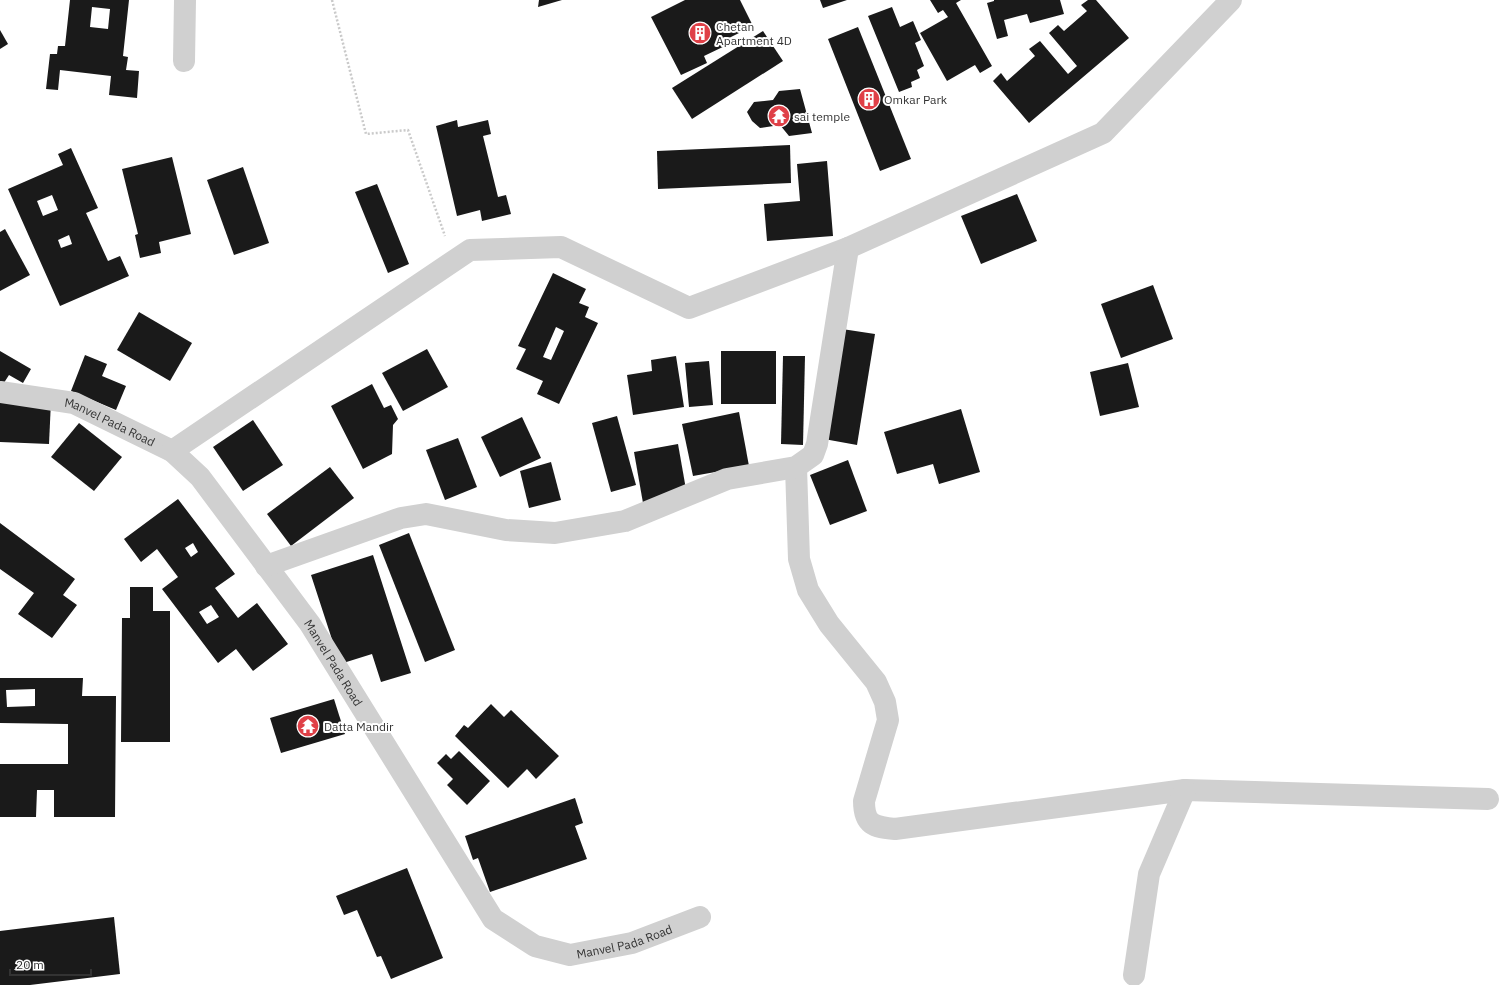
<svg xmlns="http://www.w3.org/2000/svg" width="1509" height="985" viewBox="0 0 1509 985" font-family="'IBM Plex Sans',sans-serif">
	<rect width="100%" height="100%" fill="#fff"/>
	<!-- building -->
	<g fill="#1a1a1a" fill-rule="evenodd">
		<path d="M70,0H129L123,56L128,57L126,70L139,71L137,98L109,95L111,76L60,70L58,90L46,89L50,54H57L58,46H65ZM92,7L110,9L108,29L90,27Z"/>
		<polygon points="539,0 562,0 538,7"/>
		<polygon points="685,0 740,0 753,26 727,39 729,44 704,56 707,63 681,75 651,17"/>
		<polygon points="820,0 847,0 823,8"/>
		<polygon points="930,0 961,0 956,3 992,66 980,73 975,65 947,81 920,33 948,17 943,10 938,13"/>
		<polygon points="994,0 1060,0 1064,14 1030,23 1027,14 1004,20 1008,36 997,39 987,3 994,1"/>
		<polygon points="1088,0 1096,0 1129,38 1029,123 993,81 1001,73 1007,81 1035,56 1029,49 1040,41 1068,74 1077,66 1049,33 1058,25 1064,31 1087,11 1081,5"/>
		<polygon points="892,7 900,27 913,21 921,40 915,43 924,66 917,70 920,78 911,82 912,87 899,92 868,16"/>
		<polygon points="858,27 911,159 880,171 828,39"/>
		<polygon points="0,30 8,44 0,49"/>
		<polygon points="763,31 783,61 692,119 672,88"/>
		<polygon points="800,89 812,133 789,136 780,125 760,128 752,121 747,112 754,102 773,100 779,91"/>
		<polygon points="457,120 458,127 488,120 491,134 483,136 498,197 506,195 511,214 482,221 480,210 457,216 436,126"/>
		<polygon points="790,145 791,183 658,189 657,151"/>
		<path d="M71,148L98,208L86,213L108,261L120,256L129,276L60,306L8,189L63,165L58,154ZM52,195L58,210L43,216L37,201ZM69,235L72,244L61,248L58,240Z"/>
		<polygon points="172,157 191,234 159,242 161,253 140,258 135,235 138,234 122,169"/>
		<polygon points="827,161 833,236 767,241 764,204 800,201 797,164"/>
		<polygon points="243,167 269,243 234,255 207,180"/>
		<polygon points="377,184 409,264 388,273 355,192"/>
		<polygon points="1017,194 1037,241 981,264 961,216"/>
		<polygon points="5,229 30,275 0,291 0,232"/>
		<path d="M553,273L586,289L579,303L589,307L585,317L598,323L559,404L537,394L543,381L516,369L526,349L518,346ZM556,327L564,331L551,360L543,357Z"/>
		<polygon points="1153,285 1173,339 1121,358 1101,304"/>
		<polygon points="139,312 192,343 170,381 117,350"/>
		<polygon points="842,329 875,334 857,445 824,439"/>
		<polygon points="427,349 448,387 403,411 382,373"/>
		<polygon points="0,351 31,369 23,383 9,375 0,389"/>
		<rect x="721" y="351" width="55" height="53"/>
		<polygon points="85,355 107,364 102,376 126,386 116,410 71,391"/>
		<polygon points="676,356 684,407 633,415 627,375 652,371 651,360"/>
		<polygon points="783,356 805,356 803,445 781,444"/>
		<polygon points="709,361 713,405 689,407 685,363"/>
		<polygon points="1128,363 1139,407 1100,416 1090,372"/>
		<polygon points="372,384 384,408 391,405 398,419 393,425 392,454 363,469 331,406"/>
		<polygon points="0,399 51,401 49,444 0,442"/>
		<polygon points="961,409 980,472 939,484 933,464 897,474 884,432"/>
		<polygon points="739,412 749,466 693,476 682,424"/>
		<polygon points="617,416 636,485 611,492 592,423"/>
		<polygon points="522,417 541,458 500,477 481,437"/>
		<polygon points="253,420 283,465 243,491 213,447"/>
		<polygon points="79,423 122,457 94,491 51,457"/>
		<polygon points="458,438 477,487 445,500 426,450"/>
		<polygon points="678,444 687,495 643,503 634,452"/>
		<polygon points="848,460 867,511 830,525 810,475"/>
		<polygon points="551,462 561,500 529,508 520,471"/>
		<polygon points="330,467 354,498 291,546 267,514"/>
		<path d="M178,499L235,574L215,588L238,618L257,603L288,644L253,671L236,649L218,663L162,589L178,577L157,549L141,562L124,539ZM193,543L198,552L191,557L185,548ZM211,605L219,617L207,624L199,612Z"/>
		<polygon points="0,523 75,579 63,595 77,605 52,638 18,614 34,593 0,569"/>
		<polygon points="409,533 455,650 425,662 379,545"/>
		<polygon points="373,555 411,673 381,682 372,654 340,664 311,575"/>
		<polygon points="130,587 153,587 153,611 170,611 170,742 121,742 122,618 130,618"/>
		<path d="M0,678H83L82,696H116L115,817H54V790H37L36,817H0V764H68V724L0,723ZM35,689V706L7,707L6,690Z"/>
		<polygon points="334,699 345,734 281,753 270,718"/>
		<polygon points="491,704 504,717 511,710 559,756 536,779 527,769 508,788 455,736 464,725 468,728"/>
		<polygon points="459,751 490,781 467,805 447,785 453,779 437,763 446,754 451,759"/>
		<polygon points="575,798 583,823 575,826 587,859 490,892 478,858 473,860 465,836"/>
		<polygon points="407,868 443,958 391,979 381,956 377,957 357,910 344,915 336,896"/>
		<polygon points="114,917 120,974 30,985 0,985 0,931"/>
	</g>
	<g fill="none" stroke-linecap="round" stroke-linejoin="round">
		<!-- path -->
		<polyline stroke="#cacaca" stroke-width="2.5" stroke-dasharray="2 2" stroke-linecap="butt" points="332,0 366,134 408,130 445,236"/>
		<!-- street -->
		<g stroke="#d0d0d0" stroke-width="22">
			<polyline points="184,61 185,0"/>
			<path id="s1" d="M0,392L74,403L172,451L200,477L310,624L493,919L535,946L570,955L632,943L700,917"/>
			<polyline points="172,451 470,250 561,247 689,308 848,248 1103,133 1231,0"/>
			<path d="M796,467L799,559L808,590L829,624L876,682L885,702L888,720L864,801C864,825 874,827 895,829L1185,790L1488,799"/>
			<polyline points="266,566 401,518 426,514 506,530 555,533 625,521 727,479 796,467 813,455 817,444 848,248"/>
			<polyline points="1134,975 1149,874 1185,790"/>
		</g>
	</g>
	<!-- icons -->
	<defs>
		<g id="building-disc" transform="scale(1.15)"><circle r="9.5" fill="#df4047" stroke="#fff"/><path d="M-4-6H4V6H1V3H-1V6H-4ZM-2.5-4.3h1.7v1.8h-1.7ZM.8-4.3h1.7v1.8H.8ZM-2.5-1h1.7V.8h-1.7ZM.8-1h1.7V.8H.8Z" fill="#fff"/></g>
		<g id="temple-disc" transform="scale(1.15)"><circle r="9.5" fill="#df4047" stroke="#fff"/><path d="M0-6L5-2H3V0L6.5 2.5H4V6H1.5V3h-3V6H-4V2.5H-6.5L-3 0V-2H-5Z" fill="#fff"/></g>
	</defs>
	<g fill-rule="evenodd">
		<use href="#building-disc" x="700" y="33"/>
		<use href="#building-disc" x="869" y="99"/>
		<use href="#temple-disc" x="779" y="116"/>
		<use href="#temple-disc" x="308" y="726"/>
	</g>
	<g text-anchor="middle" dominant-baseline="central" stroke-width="4" stroke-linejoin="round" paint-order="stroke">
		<!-- poi labels -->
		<g font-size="12" fill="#333" stroke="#fff" text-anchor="start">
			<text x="716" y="26">Chetan<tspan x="716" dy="14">Apartment 4D</tspan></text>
			<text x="884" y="99">Omkar Park</text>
			<text x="794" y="116">sai temple</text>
			<text x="324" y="726">Datta Mandir</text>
		</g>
		<!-- street labels -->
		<g font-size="12" fill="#333" stroke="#fff">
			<text stroke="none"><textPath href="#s1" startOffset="115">Manvel Pada Road</textPath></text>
			<text stroke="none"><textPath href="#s1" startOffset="451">Manvel Pada Road</textPath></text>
			<text stroke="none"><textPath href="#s1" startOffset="895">Manvel Pada Road</textPath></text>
		</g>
	</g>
	<!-- scale -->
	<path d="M10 969v6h81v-6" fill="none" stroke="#333333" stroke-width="2"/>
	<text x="16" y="969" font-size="12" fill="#333333" stroke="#ffffff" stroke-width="3" paint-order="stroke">20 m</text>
</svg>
